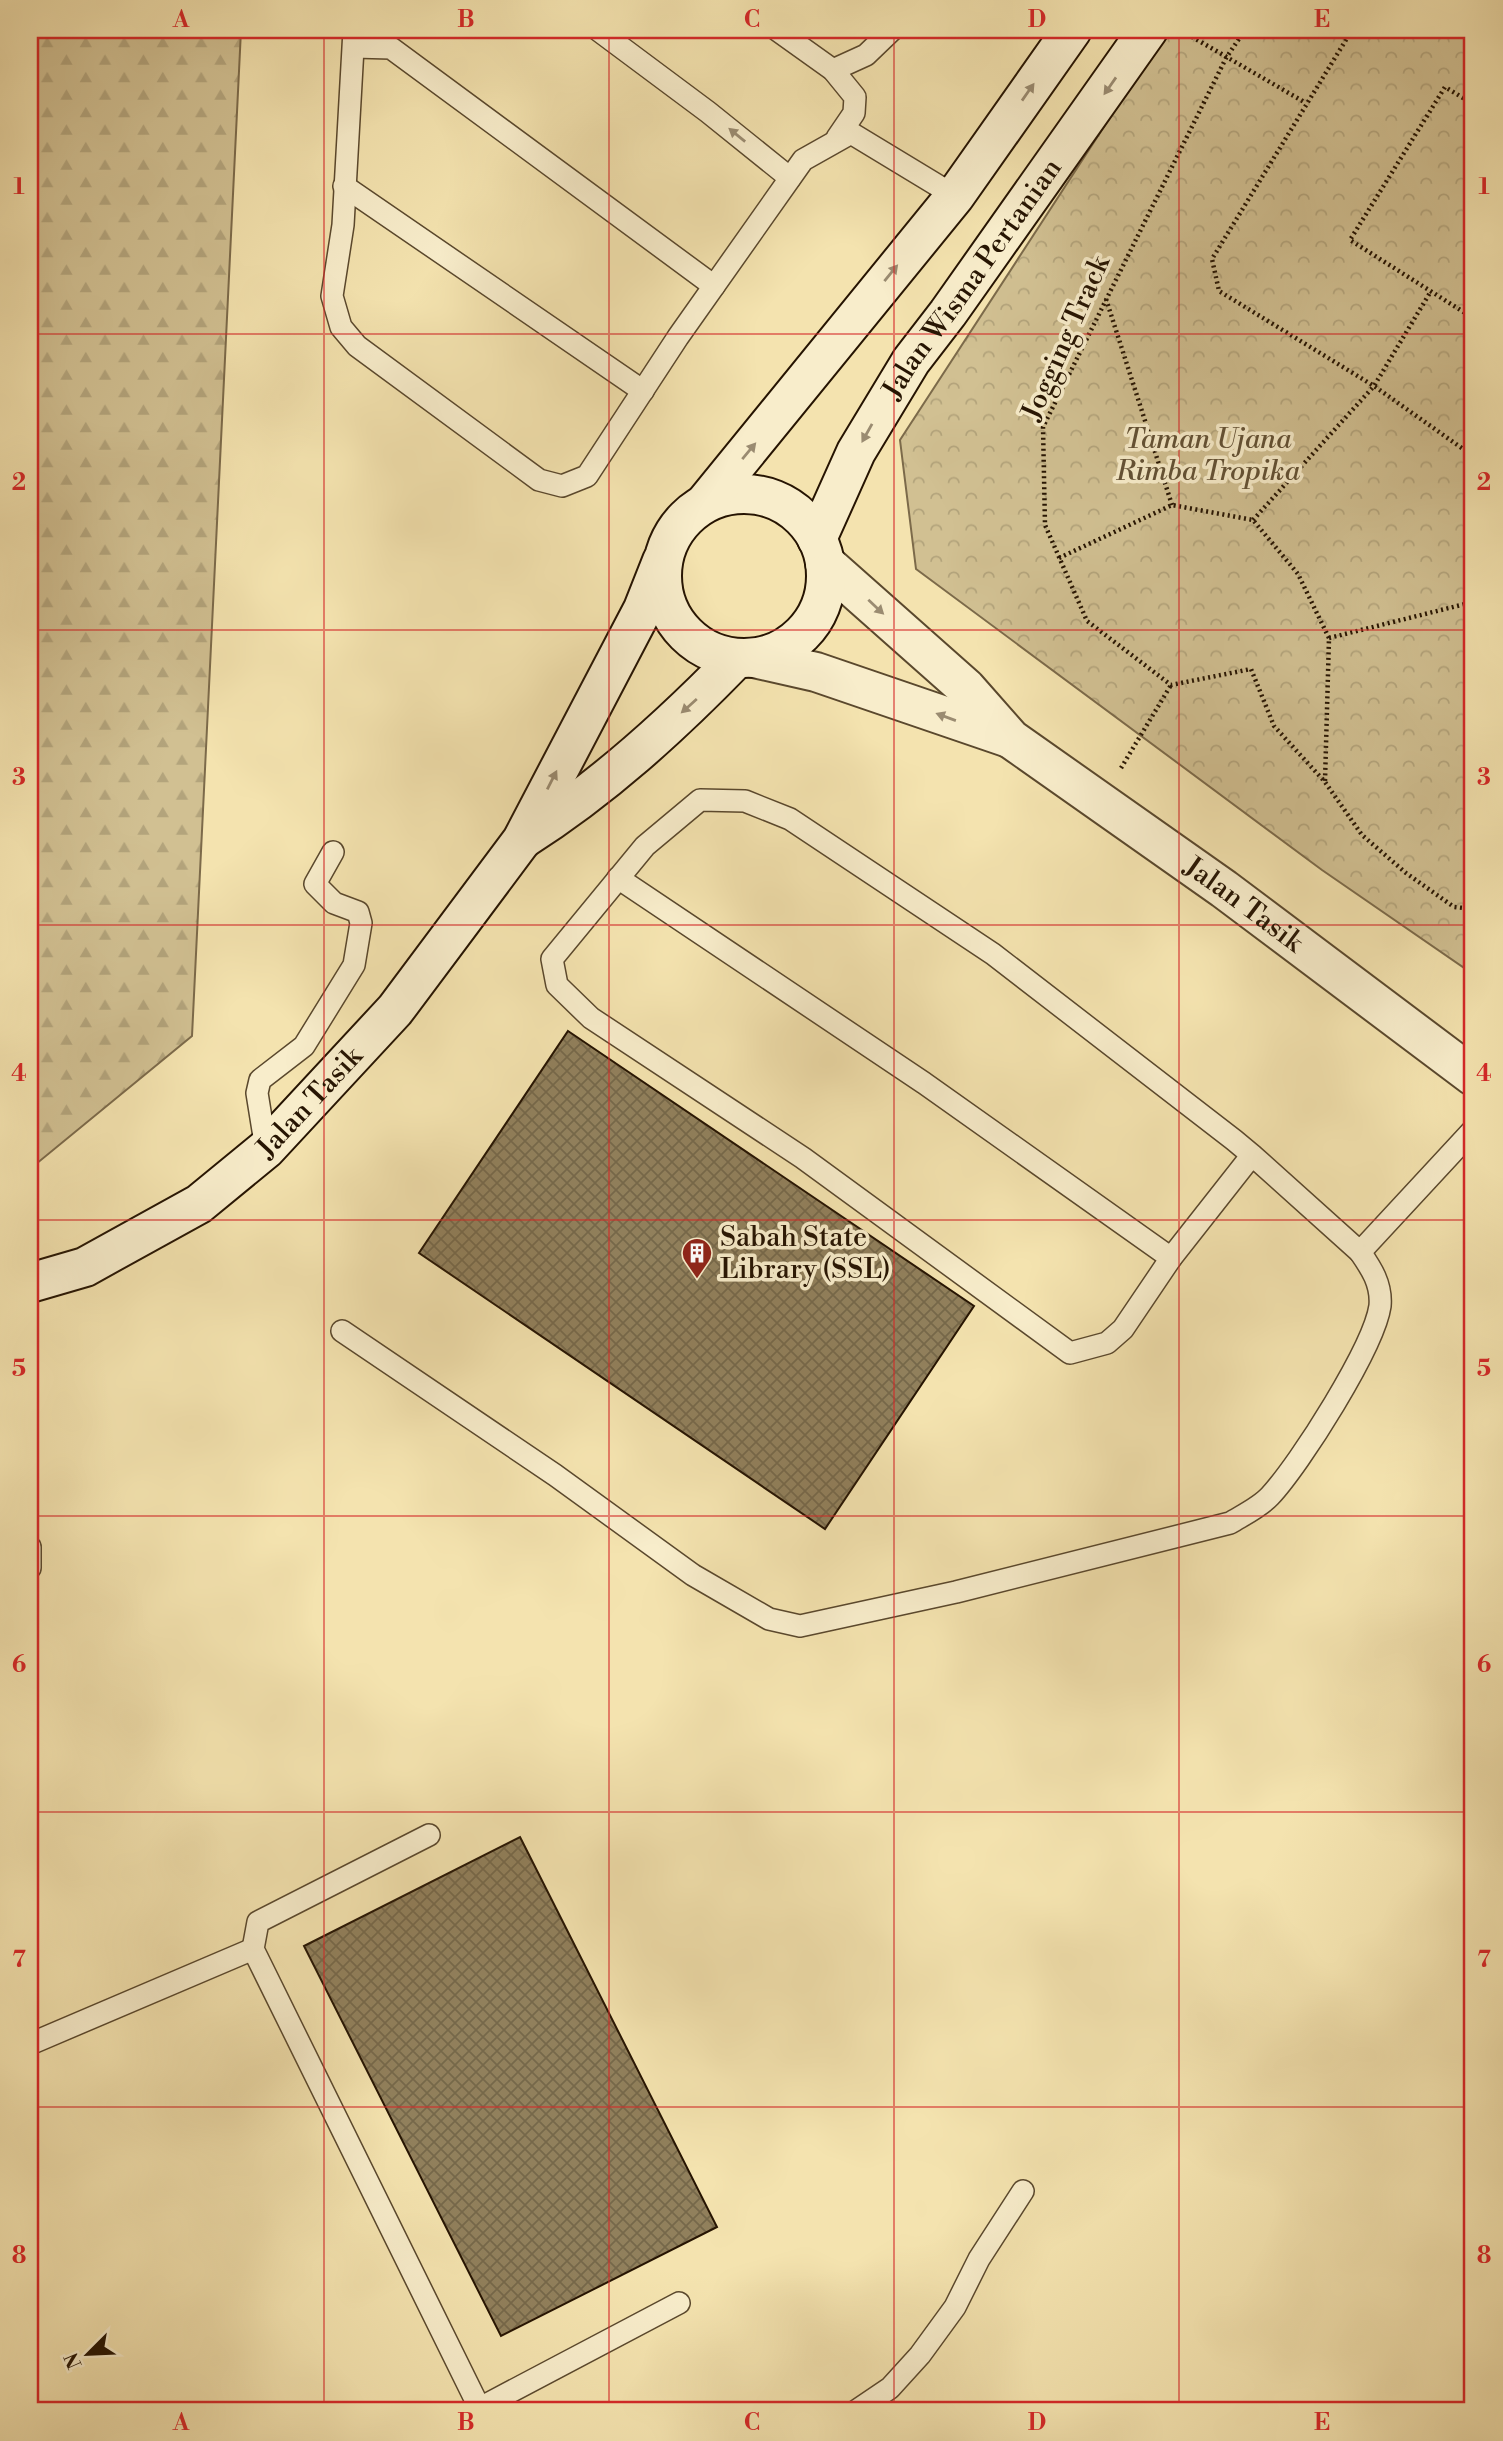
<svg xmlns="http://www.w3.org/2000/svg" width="1503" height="2441" viewBox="0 0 1503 2441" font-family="'Libre Bodoni',serif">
	<defs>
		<pattern id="forest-firs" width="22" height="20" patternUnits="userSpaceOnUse" patternTransform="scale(1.75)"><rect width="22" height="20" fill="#d1c092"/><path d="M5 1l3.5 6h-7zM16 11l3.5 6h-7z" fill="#b3a47c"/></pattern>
		<pattern id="park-crowns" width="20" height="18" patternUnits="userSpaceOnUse" patternTransform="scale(1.75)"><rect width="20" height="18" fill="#d1c092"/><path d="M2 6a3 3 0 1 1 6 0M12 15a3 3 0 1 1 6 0" fill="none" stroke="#b3a47c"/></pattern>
		<pattern id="building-cross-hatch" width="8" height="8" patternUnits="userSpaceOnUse" patternTransform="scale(1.75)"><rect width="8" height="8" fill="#91805c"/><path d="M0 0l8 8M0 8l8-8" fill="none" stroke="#76684a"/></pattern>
	</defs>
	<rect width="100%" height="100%" fill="#f4e3af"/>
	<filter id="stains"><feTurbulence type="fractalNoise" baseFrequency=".00286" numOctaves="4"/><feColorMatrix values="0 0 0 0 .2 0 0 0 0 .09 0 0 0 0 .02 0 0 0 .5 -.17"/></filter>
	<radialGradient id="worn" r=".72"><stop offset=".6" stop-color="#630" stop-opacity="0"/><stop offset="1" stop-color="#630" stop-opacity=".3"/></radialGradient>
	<!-- forest -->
	<polygon fill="url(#forest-firs)" stroke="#7c6a4a" stroke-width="2" points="30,30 241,30 192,1036 30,1169"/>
	<!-- park -->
	<polygon fill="url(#park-crowns)" stroke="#7c6a4a" stroke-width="2" points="1167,30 1473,30 1473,974 1322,870 916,569 900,440"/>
	<!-- building -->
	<g fill="url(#building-cross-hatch)" stroke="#261402" stroke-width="2">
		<polygon points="609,30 636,30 626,43"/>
		<polygon points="568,1031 974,1306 825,1529 419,1253"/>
		<polygon points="520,1837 717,2227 501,2336 304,1946"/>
	</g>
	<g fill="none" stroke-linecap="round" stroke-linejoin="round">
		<!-- lane casing -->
		<g stroke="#5a482d" stroke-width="24">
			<g id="lane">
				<polyline points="354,30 343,225 332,296 341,327 357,346 539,480 562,486 587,476 678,337 803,160 851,133 955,196"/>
				<polyline points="598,30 708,112 790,178"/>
				<polyline points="777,30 833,70 855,97 854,113 837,138"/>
				<polyline points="354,47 391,48 714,286"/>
				<polyline points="833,70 866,55 892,30"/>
				<polyline points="344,186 643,391"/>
				<polyline points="618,878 924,1083 1171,1258"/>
				<polyline points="266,1149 257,1093 260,1080 304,1046 354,965 361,923 358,912 334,903 315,884 333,852"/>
				<polyline points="1252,1155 1171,1258 1123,1329 1107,1343 1070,1353 803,1158 591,1018 557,985 552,959 645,846 700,800 745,801 790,819 993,954 1234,1140 1252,1155 1360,1252 1473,1130"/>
				<path d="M342,1331L555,1475L693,1575L769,1619L800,1626L956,1592L1230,1523C1243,1515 1260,1507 1270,1496C1300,1464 1374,1347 1380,1306C1382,1284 1371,1268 1360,1252"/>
				<polyline points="30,1547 30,1568"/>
				<polyline points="429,1835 258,1922 253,1949 481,2411"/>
				<polyline points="30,2044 253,1949"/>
				<polyline points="480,2408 679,2303"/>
				<polyline points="856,2411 890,2388 920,2355 955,2307 979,2259 1023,2191"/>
			</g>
		</g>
		<!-- street casing -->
		<g stroke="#5a482d" stroke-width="42">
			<g id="street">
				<path id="s1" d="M825,563L966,688L1011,739L1224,889L1473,1076"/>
				<polyline points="754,658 816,672 1009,738"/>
			</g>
		</g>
		<!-- secondary casing -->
		<g stroke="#261402" stroke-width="42">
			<g id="secondary">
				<circle cx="744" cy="576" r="82"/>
				<polyline points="705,503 955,196 1072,30"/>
				<path id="s2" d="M817,539L856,452L911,361L948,313L1148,30"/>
				<path d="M523,839C602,789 672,725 737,658"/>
				<path id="s3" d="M30,1283L85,1267L199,1204L266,1149L395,1010L522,840L643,609L662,561"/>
			</g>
		</g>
		<!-- path -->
		<g stroke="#261402" stroke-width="4.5" stroke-dasharray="2 3.5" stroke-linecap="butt">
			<polyline points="1245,30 1226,58 1043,427 1045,525 1087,621 1171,685 1251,669 1274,726 1325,782 1362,835 1406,873 1454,907 1473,909"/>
			<polyline points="1352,30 1212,259 1219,291 1374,386 1473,456"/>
			<polyline points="1187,34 1306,103"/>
			<polyline points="1473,104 1445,87 1350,240 1473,318"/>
			<polyline points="1106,299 1172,505"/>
			<polyline points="1253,520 1374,386 1431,291"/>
			<polyline points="1059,558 1172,505 1253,520 1298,574 1329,638 1325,781"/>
			<polyline points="1329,638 1473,602"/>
			<polyline points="1121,768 1171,685"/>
		</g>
		<!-- lane -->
		<use href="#lane" stroke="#f8edcb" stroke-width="21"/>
		<!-- street -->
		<use href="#street" stroke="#f8edcb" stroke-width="38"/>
		<!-- secondary -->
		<use href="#secondary" stroke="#f8edcb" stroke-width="38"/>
	</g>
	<!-- one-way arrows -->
	<defs><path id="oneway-solid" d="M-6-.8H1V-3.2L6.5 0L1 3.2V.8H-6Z" transform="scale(1.75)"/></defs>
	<g fill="#9a8b71">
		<use href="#oneway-solid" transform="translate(1110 86) rotate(125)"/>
		<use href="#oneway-solid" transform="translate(1028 92) rotate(-55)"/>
		<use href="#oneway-solid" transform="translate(737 135) rotate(-141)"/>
		<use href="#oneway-solid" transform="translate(891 273) rotate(-51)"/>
		<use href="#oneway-solid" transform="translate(867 433) rotate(119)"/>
		<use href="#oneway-solid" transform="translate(749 451) rotate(-50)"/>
		<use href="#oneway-solid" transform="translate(876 607) rotate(43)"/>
		<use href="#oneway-solid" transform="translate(689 706) rotate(138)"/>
		<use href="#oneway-solid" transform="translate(946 717) rotate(-160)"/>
		<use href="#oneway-solid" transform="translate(552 780) rotate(-63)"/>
	</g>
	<!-- grid -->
	<path fill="none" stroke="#d62828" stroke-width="2" stroke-opacity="0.55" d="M324,30V2411M609,30V2411M894,30V2411M1179,30V2411M30,334H1473M30,630H1473M30,925H1473M30,1220H1473M30,1516H1473M30,1812H1473M30,2107H1473"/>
	<!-- icons -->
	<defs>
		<g id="building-pin" transform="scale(1.575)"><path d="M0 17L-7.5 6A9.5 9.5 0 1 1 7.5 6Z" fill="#8f2418" stroke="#f8edcb"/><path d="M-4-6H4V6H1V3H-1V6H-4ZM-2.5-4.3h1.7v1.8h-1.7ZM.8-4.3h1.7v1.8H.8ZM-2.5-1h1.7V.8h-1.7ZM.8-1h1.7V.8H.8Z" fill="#fff"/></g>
	</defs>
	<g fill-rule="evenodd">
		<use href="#building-pin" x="697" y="1253"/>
	</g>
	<g text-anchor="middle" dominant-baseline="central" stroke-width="7" stroke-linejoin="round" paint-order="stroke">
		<!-- street labels -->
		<g font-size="28" fill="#261402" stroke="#f8edcb">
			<text stroke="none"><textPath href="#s2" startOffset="304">Jalan Wisma Pertanian</textPath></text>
			<text transform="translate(1066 338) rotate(-66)">Jogging Track</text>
			<text stroke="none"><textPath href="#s1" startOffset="542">Jalan Tasik</textPath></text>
			<text stroke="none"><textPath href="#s3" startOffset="338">Jalan Tasik</textPath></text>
		</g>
		<!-- park labels -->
		<g font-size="28" font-style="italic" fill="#625034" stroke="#f8edcb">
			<text x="1208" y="439">Taman Ujana<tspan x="1208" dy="32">Rimba Tropika</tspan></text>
		</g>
		<!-- poi labels -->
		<g font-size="28" fill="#261402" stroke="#f8edcb" text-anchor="start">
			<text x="720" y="1237">Sabah State<tspan x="720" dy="32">Library (SSL)</tspan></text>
		</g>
	</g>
	<!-- margin -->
	<rect width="1503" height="2441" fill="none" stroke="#f4e3af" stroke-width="77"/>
	<!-- north arrow -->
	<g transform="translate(88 2354) rotate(246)" stroke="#f8edcb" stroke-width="5" paint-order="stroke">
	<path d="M0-5L12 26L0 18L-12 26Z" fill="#261402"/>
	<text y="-10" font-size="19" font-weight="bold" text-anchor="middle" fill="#261402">N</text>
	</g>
	<rect x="38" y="38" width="1426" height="2364" fill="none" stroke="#d62828" stroke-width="2.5"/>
	<g font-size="23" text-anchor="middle" font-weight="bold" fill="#d62828">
		<text x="181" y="27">A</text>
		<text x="466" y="27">B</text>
		<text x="752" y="27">C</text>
		<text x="1037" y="27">D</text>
		<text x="1322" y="27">E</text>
		<text x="19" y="194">1</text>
		<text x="1484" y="194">1</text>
		<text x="19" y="490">2</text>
		<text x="1484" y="490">2</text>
		<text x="19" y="785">3</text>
		<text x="1484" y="785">3</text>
		<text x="19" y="1081">4</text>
		<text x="1484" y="1081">4</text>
		<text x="19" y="1376">5</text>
		<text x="1484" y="1376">5</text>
		<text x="19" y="1672">6</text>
		<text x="1484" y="1672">6</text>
		<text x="19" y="1967">7</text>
		<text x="1484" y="1967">7</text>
		<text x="19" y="2263">8</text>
		<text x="1484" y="2263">8</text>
		<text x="181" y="2430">A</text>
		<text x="466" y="2430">B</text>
		<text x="752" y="2430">C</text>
		<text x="1037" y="2430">D</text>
		<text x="1322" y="2430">E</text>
	</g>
	<rect width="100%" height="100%" filter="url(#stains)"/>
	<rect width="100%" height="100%" fill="url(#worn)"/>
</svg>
